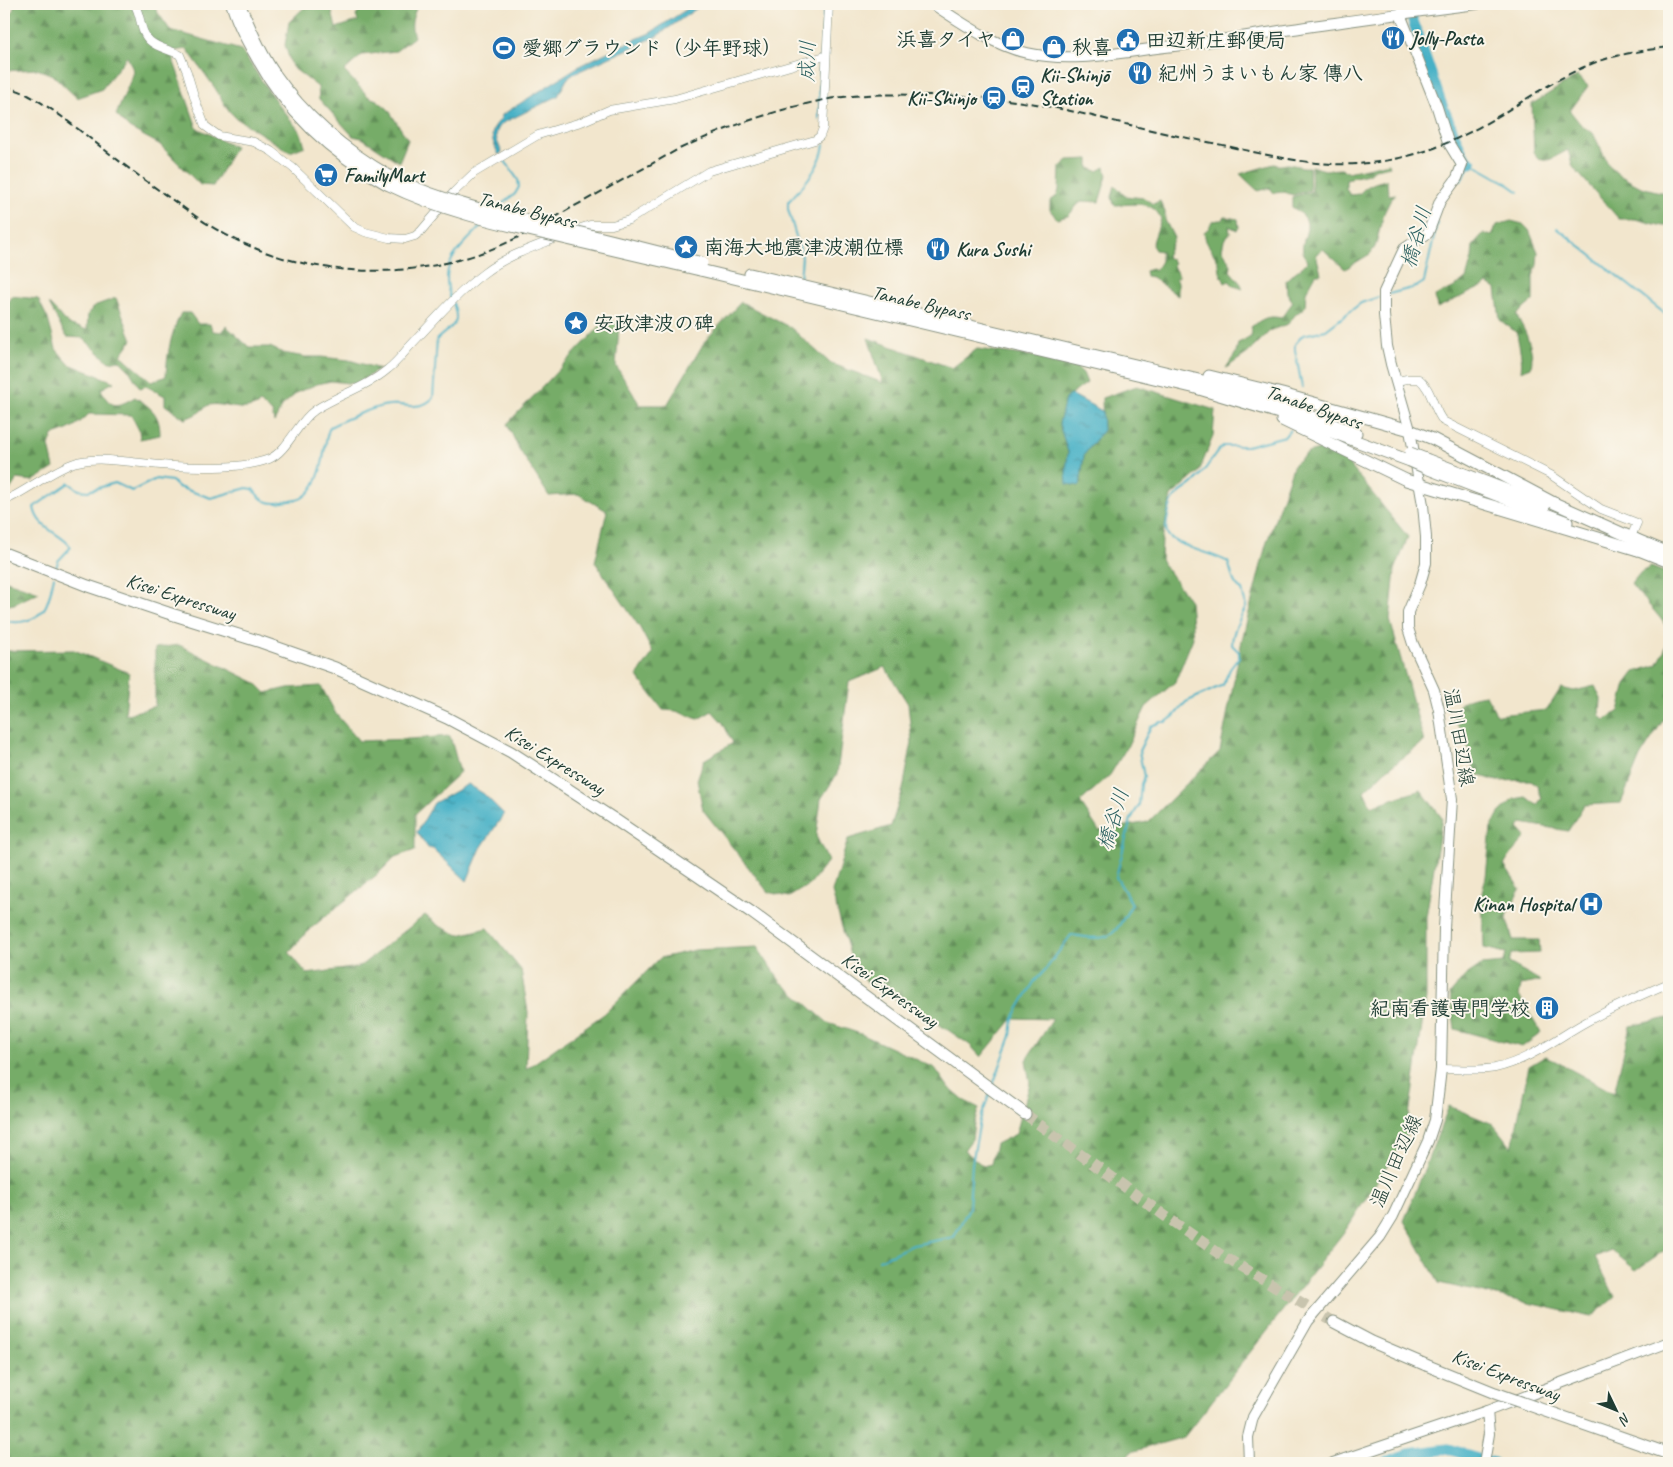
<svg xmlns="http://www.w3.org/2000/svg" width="1673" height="1467" viewBox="0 0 1673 1467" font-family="Caveat,'Klee One',sans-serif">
	<defs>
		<pattern id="forest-firs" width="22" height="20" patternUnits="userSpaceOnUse" patternTransform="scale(1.25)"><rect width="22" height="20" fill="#76ac68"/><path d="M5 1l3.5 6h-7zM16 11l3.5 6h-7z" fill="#608d56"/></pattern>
		<pattern id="water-ripples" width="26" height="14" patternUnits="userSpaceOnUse" patternTransform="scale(1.25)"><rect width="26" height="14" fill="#47b1c6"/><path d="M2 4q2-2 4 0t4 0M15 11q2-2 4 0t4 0" fill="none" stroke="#3b91a2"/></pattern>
	</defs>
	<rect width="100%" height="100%" fill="#fbf7ec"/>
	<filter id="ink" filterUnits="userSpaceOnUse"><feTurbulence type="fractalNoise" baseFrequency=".02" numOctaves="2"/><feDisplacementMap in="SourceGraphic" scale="10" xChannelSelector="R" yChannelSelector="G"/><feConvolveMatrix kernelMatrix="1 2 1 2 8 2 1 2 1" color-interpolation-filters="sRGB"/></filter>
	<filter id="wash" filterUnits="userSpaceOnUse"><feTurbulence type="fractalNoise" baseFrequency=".0096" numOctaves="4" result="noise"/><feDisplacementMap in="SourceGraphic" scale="20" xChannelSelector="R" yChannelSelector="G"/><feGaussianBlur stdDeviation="1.12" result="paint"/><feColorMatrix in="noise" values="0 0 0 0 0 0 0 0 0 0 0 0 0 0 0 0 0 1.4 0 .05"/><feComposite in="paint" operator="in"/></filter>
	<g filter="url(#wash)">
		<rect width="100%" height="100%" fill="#f2e6cd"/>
		<!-- forest -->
		<g fill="url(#forest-firs)" stroke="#4a744e">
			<polygon points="15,4 156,4 156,10 170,30 241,50 277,103 301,133 305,146 290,152 236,118 228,110 215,88 187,49 174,51 174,62 197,128 235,147 213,186 200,185 159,144 129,128 116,115 134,72 127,56 102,89 77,98 53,75 37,69 4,71 4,33 10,37 9,22"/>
			<path d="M308,4H330L336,28L358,21L356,16L359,11L360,4H418C413,16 409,24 414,37L396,51L362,55L344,71L369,97L377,100L388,109L408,140L399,162L362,138L353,136L319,99L318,87L292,67L285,45L289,22Z"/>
			<polygon points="1577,76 1588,86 1570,111 1582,126 1593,133 1609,166 1619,175 1641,187 1660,192 1669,193 1669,226 1663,226 1635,219 1619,219 1573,167 1568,150 1549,160 1537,158 1534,152 1532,104"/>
			<polygon points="1089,159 1089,168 1098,171 1105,167 1107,176 1099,202 1081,201 1068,216 1057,219 1050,210 1050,201 1057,196 1059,190 1060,167 1068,160"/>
			<path d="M1389,163L1390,166L1375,169L1368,174L1346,179V189L1350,195L1359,194C1367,185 1375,182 1387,180L1388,195L1396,194L1390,201L1384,213L1375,247L1370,254L1345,269L1323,249L1316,254L1321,274H1316L1306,292L1305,307L1295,315L1288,324L1271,330L1248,353L1226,368L1236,353L1238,343L1251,337V327C1262,319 1267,315 1281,318L1293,302L1287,293L1286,280C1292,273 1302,269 1308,261C1294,246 1313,232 1305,218C1303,214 1296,210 1292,207V197L1312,191L1311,166L1325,170L1341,169L1348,172Z"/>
			<path d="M1274,164C1280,166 1281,165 1287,164C1292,164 1301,168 1309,167L1310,190L1293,195L1284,192L1274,193L1270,188L1258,191L1240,174Z"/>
			<path d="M1115,185L1125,196L1144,198L1153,204L1160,201L1165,212V220L1174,238L1166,257L1171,259L1174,264L1173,267L1179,275L1176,279L1178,283V296L1152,277L1146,276L1145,271L1152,269L1155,271L1161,261V251L1155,250L1152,245L1161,219C1153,199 1133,205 1114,205L1112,197Z"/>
			<path d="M1225,217L1238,219L1239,228L1237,230L1229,226L1230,233L1224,240L1222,249L1231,265L1230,271L1241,284L1243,289L1234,286L1229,281L1225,283L1220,272L1219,263L1206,241L1204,232C1214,226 1206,220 1223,220Z"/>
			<path d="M1511,221L1523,224L1529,230L1538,252L1537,265L1533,276V301L1516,315C1525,330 1535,350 1531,367L1521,371C1523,357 1519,348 1517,333L1500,320L1496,289L1488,284L1437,308L1435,296L1453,288L1466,279L1472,258L1473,245L1483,234L1492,235L1497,225Z"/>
			<path d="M11,296L38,299L48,319L56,349L69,364L114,382L101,389C110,410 118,407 135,397C151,408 160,413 160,435L140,439L139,430L131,415L89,414C78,425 68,431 53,435L49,446L54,468L33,481L17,479L6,496L4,495V485L5,484L4,483V313Z"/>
			<path d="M116,298L132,340L121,355L152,382L166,376C167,354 171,333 181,313H190L198,324H210L213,331L221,332L226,326L249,347H270L283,353L305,357H321L349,360L380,369L356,384L331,381L317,384L298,392L283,405L274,422L272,412L260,403C244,415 225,402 209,405C205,406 201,412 196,414C193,416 189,417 185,419L165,405V396L146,386L140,388L129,370L119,360L109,362L83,338L67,337L61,327L49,304L68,324L87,330L88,314L94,306Z"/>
			<polygon points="741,302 791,328 830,363 883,383 868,338 952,368 977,349 1070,361 1083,373 1087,383 1065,399 1059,424 1068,452 1066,472 1067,484 1080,486 1084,455 1103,430 1102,398 1137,386 1215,410 1213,436 1199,472 1171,496 1162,540 1161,561 1190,601 1193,638 1175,682 1146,707 1127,747 1110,775 1080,802 1099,831 1148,822 1220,751 1242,640 1266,545 1294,464 1308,453 1334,446 1408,537 1395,570 1390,620 1424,742 1385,771 1364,791 1371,806 1421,790 1442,818 1426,917 1426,998 1406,1136 1347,1228 1184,1437 1131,1452 1123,1463 4,1463 4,651 74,650 129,673 125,715 155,706 155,648 179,645 256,683 266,693 288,688 321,686 336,714 359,741 409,739 450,736 460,772 415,814 415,850 395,857 379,873 310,929 289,952 307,974 359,967 425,915 439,926 459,935 487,928 521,970 528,1012 526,1069 604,1014 660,958 695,950 757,947 780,981 828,1023 861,1034 935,1068 949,1088 963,1100 979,1108 974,1123 972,1139 964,1150 983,1166 991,1164 996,1144 1016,1134 1030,1083 1026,1060 1053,1019 1013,1018 981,1057 970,1045 948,1030 868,983 852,962 832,892 848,839 891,826 903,789 912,742 908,704 885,667 849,682 837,774 821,799 816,836 828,861 810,884 789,897 768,892 703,810 697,780 704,760 733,743 723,723 712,711 698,719 676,711 663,710 637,676 653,653 640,628 595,562 607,511 578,494 549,496 519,449 507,424 609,317 619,327 616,366 640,405 667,405 705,341"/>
			<path d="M1651,567L1669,574V711L1640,757L1621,803L1584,805L1568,831L1522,823L1518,828L1526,837C1518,847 1510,853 1504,865L1520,889L1506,916L1513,940H1539L1540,953L1511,954L1509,963L1541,981L1521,985L1519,996L1541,1033L1522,1047L1455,1029L1450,994L1465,976L1481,965L1504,963L1506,953L1484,948L1482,893L1486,877L1491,828L1499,813L1514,799L1526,797L1537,805L1542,798L1537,786L1530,780L1497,781L1475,774L1464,731L1453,720C1456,700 1469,697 1486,695L1497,715L1547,710L1561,688L1574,691L1595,686L1601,699L1600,716L1605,720L1619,711L1626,684L1635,672L1657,665C1663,655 1671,640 1666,627C1663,619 1638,594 1631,584L1641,572Z"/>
			<polygon points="4,580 39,592 14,604 4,606"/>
			<polygon points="1669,1018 1669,1247 1636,1270 1611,1250 1595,1257 1615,1297 1591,1317 1439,1283 1404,1221 1449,1106 1493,1124 1512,1148 1529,1066 1546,1056 1614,1093 1630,1026"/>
		</g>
		<!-- water -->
		<g fill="url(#water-ripples)" stroke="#33777d">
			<path d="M695,4H703L657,36L575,73L567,79L558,96L503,123C492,133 497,141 502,152L499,155C494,145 489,135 495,126C498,122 501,120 502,115L579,66L620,46L650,33Z"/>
			<polygon points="1071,394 1102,411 1103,430 1084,455 1080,486 1067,484 1066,472 1068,452 1059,424 1065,399"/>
			<polygon points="468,784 484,794 504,814 481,848 467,881 433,849 428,848 417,832 434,803"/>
		</g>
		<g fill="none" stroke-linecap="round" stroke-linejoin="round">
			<!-- stream -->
			<g stroke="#47b1c6" stroke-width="2">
				<polyline points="821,54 824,4"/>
				<polyline points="819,119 820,61"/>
				<polyline points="1461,181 1471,163 1505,182 1519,192"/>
				<polyline points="497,208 515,194 519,187 518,180 503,158"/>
				<polyline points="1557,228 1669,317"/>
				<path d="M800,279L802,257L788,209V202C803,186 821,167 824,145"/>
				<polyline points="1389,294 1416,287 1424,282 1437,223"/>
				<path d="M451,299C437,261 462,248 484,223"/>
				<polyline points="1302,387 1295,350 1295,344 1303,335 1326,330 1361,303 1379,297"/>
				<path d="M56,568L58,561L71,547C61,533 37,529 34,507L69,483L79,490L88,491L115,483L132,491L156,479L172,481L178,487L211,498L247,488L253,489C261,501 269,505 283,502C289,501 297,501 302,498C316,490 322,468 324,453C326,444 326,435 330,427C343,420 376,406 389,405C406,403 419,412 433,398L437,339C453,324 461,326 453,303"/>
				<path d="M4,620C18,625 35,621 44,609C50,601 51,587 54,577"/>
				<path d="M993,1085L1011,1036L1013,1018L1034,982L1046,969L1071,935C1113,941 1111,940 1132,904L1116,877L1131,819L1139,805L1141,784L1144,777L1139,751L1151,726L1161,722H1166L1173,717L1186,702L1223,685L1230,669L1239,657V652L1232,645C1232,630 1240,620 1246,607L1242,590C1232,585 1232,572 1228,562C1210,552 1188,550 1171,538C1165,534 1166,527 1167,521C1172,487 1182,497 1199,477C1208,467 1213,455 1223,446H1247L1285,436L1290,430"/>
				<polyline points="879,1260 913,1245 954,1237 969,1208 972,1164 980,1120 990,1094"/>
			</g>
			<!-- river -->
			<g stroke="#47b1c6" stroke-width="11">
				<polyline points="1408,6 1441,103 1463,155 1471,163"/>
				<polyline points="1384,1463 1408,1454 1448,1449 1494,1463"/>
			</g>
		</g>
	</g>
	<g filter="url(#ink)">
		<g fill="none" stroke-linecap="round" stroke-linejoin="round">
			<!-- highway-tunnel -->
			<polyline stroke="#c8c4ae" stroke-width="11" stroke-dasharray="11 5.5" stroke-linecap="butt" points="1025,1114 1165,1216 1221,1255 1334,1322"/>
			<!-- minor casing -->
			<g stroke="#889280" stroke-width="9">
				<g id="minor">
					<path d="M134,4C142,15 139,32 150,41C157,48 171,50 180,55L187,72L195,99L205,126L219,136L254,142L271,151L293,168L354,227L365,232L389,238L405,239L415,236L421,231L454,192L474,173L538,135L581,122L609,110L675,99L825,56"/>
					<polyline points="572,231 590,225 612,225 629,220 709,171 815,140 820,136 823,128 829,4"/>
					<path d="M1396,381L1407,379H1419C1432,389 1433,409 1443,421L1551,475L1601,509L1637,523L1631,537"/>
					<path d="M4,501C27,491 55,468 77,462C98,457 120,461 141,463C174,467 238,471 269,459C288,451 297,422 315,410C338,395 367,387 388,369C396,363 402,355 409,347C433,322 456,294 484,273C506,256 534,247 559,237"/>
					<path d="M1441,1069C1459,1069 1477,1071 1495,1068C1528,1061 1557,1038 1586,1022C1613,1007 1641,995 1669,983"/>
				</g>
			</g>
			<!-- major casing -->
			<g stroke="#889280" stroke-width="12">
				<g id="major">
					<path d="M933,4C962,23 993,45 1027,53C1076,64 1125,51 1174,46C1228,40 1281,30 1335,23C1382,16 1430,10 1477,4"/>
					<polyline points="1249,1463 1248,1437 1253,1417 1308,1321 1380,1237 1393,1216 1428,1141 1435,1120 1441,1069 1444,928 1452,799 1439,710 1434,690 1413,644 1408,628 1408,612 1420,584 1426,563 1426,537 1423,505 1410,430 1391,364 1387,346 1384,315 1384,292 1404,249 1428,233 1440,201 1457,178 1462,165 1448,142 1437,107 1400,14"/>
					<polyline points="1333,1463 1487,1411 1669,1342"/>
					<polyline points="1484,1463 1489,1434 1487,1411"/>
				</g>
			</g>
			<!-- highway casing -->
			<g stroke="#889280" stroke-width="13">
				<g id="highway">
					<path d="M232,4C237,22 246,39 256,56C287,112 331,153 387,184"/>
					<path d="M239,4C250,27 259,52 274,73C304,116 345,151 391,177"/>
					<polyline points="700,270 1196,388 1286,415 1410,461"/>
					<polyline points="750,274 1203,381 1287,408 1356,433"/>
					<polyline points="1209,376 1282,394 1410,430 1433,439 1554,503 1637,540"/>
					<polyline points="1282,420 1406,480 1638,550"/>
					<polyline points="1428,460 1545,505"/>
					<polyline points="1426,468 1567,522"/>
					<polyline points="1630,537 1669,553"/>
					<polyline points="1631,547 1669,562"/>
					<polyline points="4,553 88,586 168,613 261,642 335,668 447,718 511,752 617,821 751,912 1025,1114"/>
					<polyline points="1334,1322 1372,1342 1426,1365"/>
				</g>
			</g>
			<!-- minor -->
			<use href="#minor" stroke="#fff" stroke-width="8"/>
			<!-- major -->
			<use href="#major" stroke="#fff" stroke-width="10"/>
			<!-- highway -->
			<use href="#highway" stroke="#fff" stroke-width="11"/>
			<!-- rail -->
			<path stroke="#1f3d34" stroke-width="2" stroke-dasharray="8 4" stroke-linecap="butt" d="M4,85C12,89 21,91 28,95C56,110 80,131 105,150C134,173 164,194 194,215C281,277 399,287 497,247C523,236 547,222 571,208C607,189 642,169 677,150C725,128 773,110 824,100C855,94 887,94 918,95C958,95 997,98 1036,104C1091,114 1144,130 1198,140C1250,150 1304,167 1357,164C1393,162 1430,152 1462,136C1504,116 1541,86 1584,67C1610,55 1640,51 1669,47"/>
			<!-- highway-bridge casing -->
			<g stroke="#889280" stroke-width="13" stroke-linecap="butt">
				<g id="highway-bridge">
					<path d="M391,177C449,205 511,217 573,231C616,241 659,252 702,263"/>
					<path d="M387,184C440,210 497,223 554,236C603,247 651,259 700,270"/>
					<polyline points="1410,453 1428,460"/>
					<polyline points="1410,461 1426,468"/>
					<polyline points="1426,1365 1495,1393 1669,1454"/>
				</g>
			</g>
			<!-- highway-bridge -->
			<use href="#highway-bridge" stroke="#fff" stroke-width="11"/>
		</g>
	</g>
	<!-- icons -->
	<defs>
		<g id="restaurant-disc" transform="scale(1.25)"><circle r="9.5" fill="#1f6fb2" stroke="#fbf7ec"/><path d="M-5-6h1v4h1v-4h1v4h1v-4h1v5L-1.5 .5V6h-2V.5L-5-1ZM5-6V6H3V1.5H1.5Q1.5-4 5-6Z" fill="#fff"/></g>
		<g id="shop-disc" transform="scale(1.25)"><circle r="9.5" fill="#1f6fb2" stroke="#fbf7ec"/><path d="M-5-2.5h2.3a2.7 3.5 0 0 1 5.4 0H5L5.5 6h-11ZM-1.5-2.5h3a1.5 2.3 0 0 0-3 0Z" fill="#fff"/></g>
		<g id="civic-disc" transform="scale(1.25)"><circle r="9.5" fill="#1f6fb2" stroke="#fbf7ec"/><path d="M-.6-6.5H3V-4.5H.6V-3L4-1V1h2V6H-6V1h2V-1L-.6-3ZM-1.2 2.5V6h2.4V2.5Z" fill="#fff"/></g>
		<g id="stadium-disc" transform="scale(1.25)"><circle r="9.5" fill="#1f6fb2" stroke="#fbf7ec"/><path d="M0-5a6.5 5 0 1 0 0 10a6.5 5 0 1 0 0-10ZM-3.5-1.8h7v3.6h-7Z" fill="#fff"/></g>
		<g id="station-disc" transform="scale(1.25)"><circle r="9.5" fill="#1f6fb2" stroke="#fbf7ec"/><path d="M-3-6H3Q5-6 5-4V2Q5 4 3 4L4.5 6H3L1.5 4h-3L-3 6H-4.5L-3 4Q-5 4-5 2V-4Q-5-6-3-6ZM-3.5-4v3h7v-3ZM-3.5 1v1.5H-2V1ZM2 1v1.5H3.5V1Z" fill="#fff"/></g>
		<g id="supermarket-disc" transform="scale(1.25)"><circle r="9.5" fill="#1f6fb2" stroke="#fbf7ec"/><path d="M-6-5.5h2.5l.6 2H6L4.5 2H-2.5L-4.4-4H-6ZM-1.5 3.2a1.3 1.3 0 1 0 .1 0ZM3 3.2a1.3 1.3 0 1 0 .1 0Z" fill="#fff"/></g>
		<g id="sight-disc" transform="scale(1.25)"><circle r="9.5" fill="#1f6fb2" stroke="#fbf7ec"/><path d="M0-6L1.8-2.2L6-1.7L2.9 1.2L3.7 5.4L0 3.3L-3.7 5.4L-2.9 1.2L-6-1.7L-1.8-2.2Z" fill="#fff"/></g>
		<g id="hospital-disc" transform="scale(1.25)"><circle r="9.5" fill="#1f6fb2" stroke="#fbf7ec"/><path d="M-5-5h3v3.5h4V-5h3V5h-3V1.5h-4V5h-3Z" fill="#fff"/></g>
		<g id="building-disc" transform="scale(1.25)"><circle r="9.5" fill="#1f6fb2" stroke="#fbf7ec"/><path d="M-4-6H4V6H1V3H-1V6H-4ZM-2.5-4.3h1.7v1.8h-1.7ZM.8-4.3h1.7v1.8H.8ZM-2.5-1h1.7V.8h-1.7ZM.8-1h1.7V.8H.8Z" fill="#fff"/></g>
	</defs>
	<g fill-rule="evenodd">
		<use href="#restaurant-disc" x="1393" y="38"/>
		<use href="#shop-disc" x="1013" y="39"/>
		<use href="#civic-disc" x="1128" y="40"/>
		<use href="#shop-disc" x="1054" y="47"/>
		<use href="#stadium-disc" x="504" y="48"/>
		<use href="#restaurant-disc" x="1140" y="73"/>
		<use href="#station-disc" x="1023" y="87"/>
		<use href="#station-disc" x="994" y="98"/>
		<use href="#supermarket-disc" x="326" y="175"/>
		<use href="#sight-disc" x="686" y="247"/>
		<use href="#restaurant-disc" x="938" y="249"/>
		<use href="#sight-disc" x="576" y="323"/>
		<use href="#hospital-disc" x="1591" y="904"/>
		<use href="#building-disc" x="1547" y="1008"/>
	</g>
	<g text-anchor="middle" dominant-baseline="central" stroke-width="4" stroke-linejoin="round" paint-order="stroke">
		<!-- poi labels -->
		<g font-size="20" font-weight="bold" fill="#1f3d34" stroke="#fbf7ec" text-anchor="start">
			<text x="1410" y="38">Jolly-Pasta</text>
			<text x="996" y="39" text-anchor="end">浜喜タイヤ</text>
			<text x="1146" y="40">田辺新庄郵便局</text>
			<text x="1072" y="47">秋喜</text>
			<text x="522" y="48">愛郷グラウンド（少年野球）</text>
			<text x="1158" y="73">紀州うまいもん家 傳八</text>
			<text x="1040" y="75">Kii-Shinjō<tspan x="1040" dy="23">Station</tspan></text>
			<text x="976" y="98" text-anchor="end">Kii-Shinjo</text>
			<text x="344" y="175">FamilyMart</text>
			<text x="704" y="247">南海大地震津波潮位標</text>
			<text x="956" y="249">Kura Sushi</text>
			<text x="594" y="323">安政津波の碑</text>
			<text x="1574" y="904" text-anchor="end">Kinan Hospital</text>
			<text x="1530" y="1008" text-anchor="end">紀南看護専門学校</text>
		</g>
		<!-- street labels -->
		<g font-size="20" fill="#1f3d34" stroke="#fbf7ec">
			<text transform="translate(527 210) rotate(14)">Tanabe Bypass</text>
			<text transform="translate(921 303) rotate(13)">Tanabe Bypass</text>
			<text transform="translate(1314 407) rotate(19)">Tanabe Bypass</text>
			<text transform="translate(181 597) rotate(18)">Kisei Expressway</text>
			<text transform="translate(1459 737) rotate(80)">温川田辺線</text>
			<text transform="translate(555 760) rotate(32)">Kisei Expressway</text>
			<text transform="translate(890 990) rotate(36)">Kisei Expressway</text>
			<text transform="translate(1396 1161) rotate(-66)">温川田辺線</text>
			<text transform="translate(1506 1375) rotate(21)">Kisei Expressway</text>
		</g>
		<!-- water labels -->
		<g font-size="21" font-style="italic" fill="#2b6060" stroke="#fbf7ec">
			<text transform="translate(807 61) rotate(-88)">成川</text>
			<text transform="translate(1416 237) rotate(-74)">橋谷川</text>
			<text transform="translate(1113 819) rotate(-73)">橋谷川</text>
		</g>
	</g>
	<!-- margin -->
	<rect width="1673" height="1467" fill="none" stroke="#fbf7ec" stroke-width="20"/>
	<!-- north arrow -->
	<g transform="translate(1616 1410) rotate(133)" stroke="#fbf7ec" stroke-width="4" paint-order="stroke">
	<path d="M0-4L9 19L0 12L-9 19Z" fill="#1f3d34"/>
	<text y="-8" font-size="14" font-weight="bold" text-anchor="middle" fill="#1f3d34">N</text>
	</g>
</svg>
